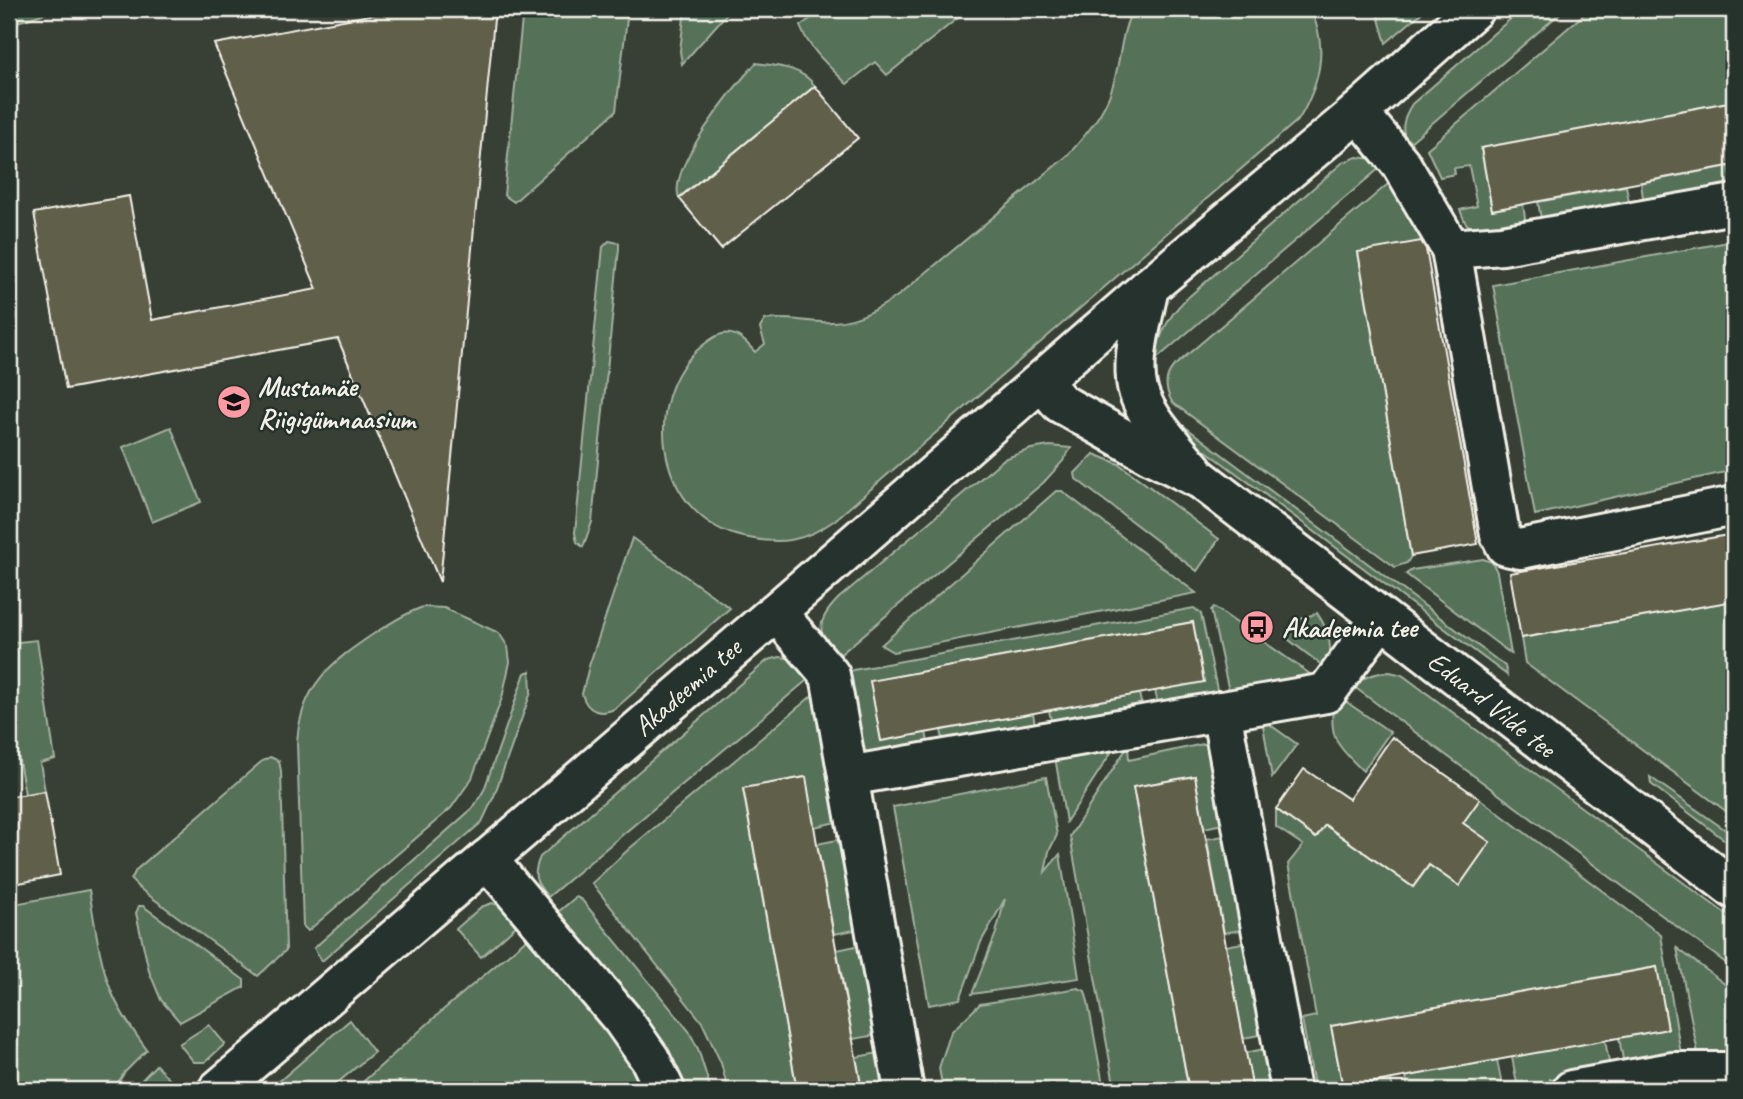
<svg xmlns="http://www.w3.org/2000/svg" width="1743" height="1099" viewBox="0 0 1743 1099" font-family="Caveat,sans-serif">
	<rect width="100%" height="100%" fill="#384036"/>
	<filter id="ink" filterUnits="userSpaceOnUse"><feTurbulence type="fractalNoise" baseFrequency=".0143" numOctaves="2"/><feDisplacementMap in="SourceGraphic" scale="14" xChannelSelector="R" yChannelSelector="G"/><feConvolveMatrix kernelMatrix="1 2 1 2 8 2 1 2 1" color-interpolation-filters="sRGB"/></filter>
	<g filter="url(#ink)">
		<!-- green -->
		<g fill="#547159" stroke="#a4b1a0" stroke-width="2">
			<path d="M9,9H61C41,12 30,21 9,23Z"/>
			<polygon points="523,9 628,9 616,111 514,202 504,195"/>
			<polygon points="685,9 731,9 682,64 680,51"/>
			<path d="M824,9H969L887,75L875,62L847,84C829,66 809,49 800,26Z"/>
			<path d="M1133,9H1310C1329,46 1320,84 1299,119L835,520C804,542 781,545 744,537C658,520 637,399 702,346C712,338 722,330 735,335C744,338 749,346 755,352L765,344L760,328L765,320C784,317 801,321 821,322C851,324 875,312 899,295L1067,156C1085,136 1104,114 1112,88C1121,62 1120,33 1133,9Z"/>
			<polygon points="1376,9 1426,9 1386,43"/>
			<path d="M1522,9H1565L1408,144C1400,130 1403,118 1412,104Z"/>
			<polygon points="1590,9 1734,9 1734,101 1481,148 1492,210 1523,204 1526,225 1471,228 1465,222 1460,210 1477,206 1469,166 1454,168 1455,174 1440,177 1427,149"/>
			<path d="M756,63C777,66 802,67 815,86L679,198C667,168 736,85 756,63Z"/>
			<path d="M1357,157L1373,159L1382,166L1153,362C1159,338 1166,319 1184,301L1342,163Z"/>
			<polygon points="1729,166 1733,188 1644,205 1641,183"/>
			<path d="M1395,178L1424,241L1358,253L1411,556L1407,563L1395,567L1172,402C1165,389 1164,378 1173,367Z"/>
			<polygon points="1626,186 1630,207 1542,224 1538,202"/>
			<polygon points="609,241 619,243 619,248 592,522 583,547 577,542 575,533 603,247"/>
			<polygon points="1734,241 1734,470 1535,515 1493,285"/>
			<polygon points="1184,426 1505,666 1507,675 1189,438 1180,430"/>
			<polygon points="171,427 201,502 152,522 123,447"/>
			<path d="M1050,446L1071,448L1063,461L1044,482L836,658C817,632 815,622 839,598L1004,459L1031,449Z"/>
			<polygon points="1094,454 1119,464 1219,539 1197,571 1076,479 1075,473"/>
			<polygon points="1056,491 1062,491 1196,593 893,652 881,645"/>
			<path d="M632,538L730,608L616,708C601,716 587,712 582,694L589,666Z"/>
			<polygon points="1483,559 1492,562 1497,572 1511,654 1406,574 1412,570"/>
			<polygon points="1734,601 1734,817 1525,663 1521,638"/>
			<path d="M423,607L444,608L499,633L508,647L510,662L502,698L472,778L451,808L308,931L303,926L297,742C301,686 331,662 375,633C391,623 405,613 423,607Z"/>
			<polygon points="1214,607 1317,679 1230,696 1211,610"/>
			<polygon points="1194,608 1201,614 1218,694 1159,711 1155,690 1192,622 871,681 881,740 926,732 930,753 878,762 863,754 843,678 853,670"/>
			<path d="M1317,613C1329,630 1334,648 1327,669L1284,636L1298,620Z"/>
			<polygon points="37,640 55,759 40,763 45,791 25,794 9,706 9,643"/>
			<path d="M780,657L793,659L812,676L548,897C535,882 532,876 540,857L768,660Z"/>
			<polygon points="530,671 531,692 494,796 482,822 322,961 314,948 473,808 484,790 525,673"/>
			<path d="M1390,672L1402,675L1734,920V969L1353,686C1365,676 1375,673 1390,672Z"/>
			<polygon points="1139,693 1143,713 1053,731 1049,710"/>
			<polygon points="814,694 845,820 814,827 805,777 743,789 797,1090 728,1090 721,1063 702,1022 592,883 629,849"/>
			<path d="M1342,699L1390,732L1363,771C1341,749 1329,741 1333,708Z"/>
			<polygon points="1033,713 1036,732 945,749 941,730"/>
			<polygon points="1262,719 1297,744 1272,778"/>
			<polygon points="1120,739 1066,822 1054,751"/>
			<polygon points="1217,741 1232,822 1204,828 1195,776 1133,787 1189,1090 1115,1090 1070,836 1128,746 1129,760"/>
			<polygon points="270,757 279,761 281,771 286,950 258,976 139,888 131,880 136,870 261,762"/>
			<polygon points="1046,777 1057,835 1049,851 1045,872 1060,854 1079,978 972,994 996,933 1005,899 981,942 960,999 929,1005 893,807"/>
			<polygon points="1650,777 1734,836 1734,847 1651,784"/>
			<polygon points="1480,799 1661,935 1682,1060 1625,1070 1619,1038 1668,1029 1656,967 1331,1026 1343,1088 1391,1079 1393,1090 1315,1090 1302,1019 1316,1016 1288,864 1303,845 1276,827 1276,809 1315,837 1325,825 1413,887"/>
			<polygon points="1234,834 1251,928 1224,933 1207,839"/>
			<polygon points="847,838 864,928 834,934 817,844"/>
			<path d="M89,890C95,924 99,961 112,993C121,1014 134,1032 147,1050L125,1072L113,1090H9V905Z"/>
			<polygon points="576,897 582,900 689,1031 698,1049 711,1090 681,1090 557,913"/>
			<polygon points="492,903 498,905 517,925 481,957 456,929 481,907"/>
			<polygon points="139,906 143,906 244,980 244,987 180,1022 161,1000 149,971 136,913"/>
			<polygon points="529,937 608,1028 646,1090 354,1090 443,1010"/>
			<polygon points="1253,941 1270,1033 1243,1038 1226,946"/>
			<polygon points="866,944 882,1034 853,1039 837,950"/>
			<polygon points="1677,948 1734,991 1734,1052 1699,1058"/>
			<polygon points="1078,988 1085,991 1088,1002 1104,1090 943,1090 939,1068 951,1032 980,1004"/>
			<polygon points="350,1020 374,1052 329,1090 269,1090"/>
			<polygon points="209,1025 225,1044 205,1062 194,1062 179,1044"/>
			<polygon points="1605,1040 1611,1073 1556,1082 1550,1079 1549,1083 1518,1089 1512,1057"/>
			<polygon points="1273,1047 1280,1090 1253,1090 1245,1053"/>
			<polygon points="885,1052 893,1090 862,1090 856,1057"/>
			<polygon points="1497,1060 1503,1090 1408,1090 1406,1076"/>
			<polygon points="156,1065 172,1082 171,1090 132,1090"/>
		</g>
		<!-- building -->
		<g fill="#615e4a" stroke="#f4f1e8" stroke-width="2">
			<polygon points="402,9 495,9 440,582 338,339 66,389 34,213 129,196 152,320 317,289 214,44"/>
			<polygon points="815,86 858,138 721,249 679,198"/>
			<polygon points="1734,101 1734,165 1492,210 1481,148"/>
			<polygon points="1421,241 1426,249 1478,544 1411,556 1358,252"/>
			<polygon points="1734,534 1734,601 1521,638 1510,573"/>
			<polygon points="1193,622 1204,682 881,741 870,681"/>
			<polygon points="1392,737 1480,799 1463,823 1490,842 1459,886 1429,865 1413,887 1325,825 1316,838 1276,809 1304,769 1349,799"/>
			<polygon points="1195,776 1204,828 1253,1090 1189,1090 1133,787"/>
			<polygon points="806,777 817,844 862,1090 797,1090 743,788"/>
			<polygon points="45,791 60,875 9,885 9,797"/>
			<polygon points="1657,967 1668,1029 1343,1088 1331,1026"/>
		</g>
		<g fill="none" stroke-linecap="round" stroke-linejoin="round">
			<!-- minor casing -->
			<g stroke="#f4f1e8" stroke-width="44">
				<g id="minor">
					<polyline points="1358,112 1401,164 1451,249 1502,245 1734,204"/>
					<polyline points="1451,249 1500,534 1506,546 1520,549 1734,506"/>
					<path d="M1149,287C1143,317 1133,349 1136,379C1138,411 1174,447 1194,471"/>
					<polyline points="1042,381 1060,403 1150,454 1202,480 1734,889"/>
					<polyline points="776,612 830,675 848,776"/>
					<polyline points="1221,711 1291,1090"/>
					<polyline points="487,859 622,1019 650,1059 665,1090"/>
					<polyline points="904,1090 848,776 1326,693 1381,618"/>
					<polyline points="1572,1090 1673,1072 1734,1072"/>
				</g>
			</g>
			<!-- major casing -->
			<g stroke="#f4f1e8" stroke-width="44">
				<polyline id="major" points="218,1090 776,612 1149,287 1358,112 1474,9"/>
			</g>
			<!-- minor -->
			<use href="#minor" stroke="#26332d" stroke-width="38"/>
			<!-- major -->
			<use href="#major" stroke="#26332d" stroke-width="38"/>
		</g>
	</g>
	<!-- icons -->
	<defs>
		<g id="school-disc" transform="scale(1.75)"><circle r="9.5" fill="#ff9aa2" stroke="#26332d"/><path d="M0-5L7-2L0 1L-7-2ZM-4 1L0 2.5L4 1V4Q0 6-4 4Z" fill="#111"/></g>
		<g id="bus-disc" transform="scale(1.75)"><circle r="9.5" fill="#ff9aa2" stroke="#26332d"/><path d="M-5-6H5V4H4V6H2V4H-2V6H-4V4H-5ZM-3.5-4V0h7V-4ZM-3.5 1.2v1.5H-2V1.2ZM2 1.2v1.5H3.5V1.2Z" fill="#111"/></g>
	</defs>
	<g fill-rule="evenodd">
		<use href="#school-disc" x="234" y="402"/>
		<use href="#bus-disc" x="1257" y="627"/>
	</g>
	<g text-anchor="middle" dominant-baseline="central" stroke-width="5" stroke-linejoin="round" paint-order="stroke">
		<!-- poi labels -->
		<g font-size="28" font-weight="bold" fill="#f4f1e8" stroke="#26332d" text-anchor="start">
			<text x="258" y="386">Mustamäe<tspan x="258" dy="32">Riigigümnaasium</tspan></text>
			<text x="1282" y="627">Akadeemia tee</text>
		</g>
		<!-- street labels -->
		<g font-size="28" fill="#f4f1e8" stroke="#26332d">
			<text transform="translate(687 687) rotate(-41)">Akadeemia tee</text>
			<text transform="translate(1492 704) rotate(38)">Eduard Vilde tee</text>
		</g>
	</g>
	<!-- margin -->
	<rect width="1743" height="1099" fill="none" stroke="#26332d" stroke-width="35"/>
	<rect x="18" y="18" width="1708" height="1064" fill="none" stroke="#f4f1e8" stroke-width="2.5" filter="url(#ink)"/>
</svg>
